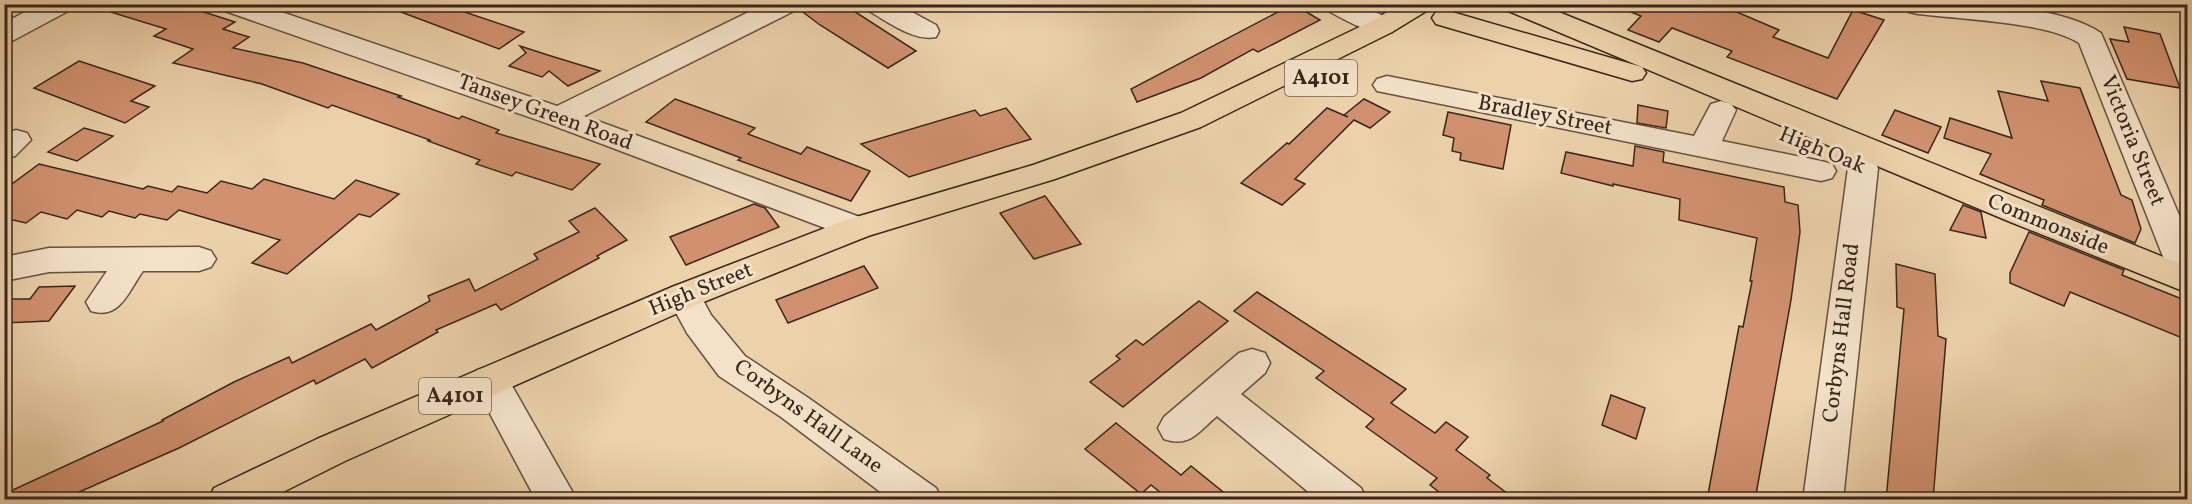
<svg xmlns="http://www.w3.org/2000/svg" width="2192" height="504" viewBox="0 0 2192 504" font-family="Vollkorn,serif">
	<rect width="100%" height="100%" fill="#ecd1aa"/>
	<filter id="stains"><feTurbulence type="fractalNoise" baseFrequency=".00333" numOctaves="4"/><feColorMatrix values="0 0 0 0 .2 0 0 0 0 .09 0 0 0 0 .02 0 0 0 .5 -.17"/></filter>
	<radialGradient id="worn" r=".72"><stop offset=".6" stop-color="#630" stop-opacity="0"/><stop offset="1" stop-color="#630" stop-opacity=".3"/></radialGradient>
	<!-- building -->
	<g fill="#d19170" stroke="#38261b" stroke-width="1.5">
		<polygon points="105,4 179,4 235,22 223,29 249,37 233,48 303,63 401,96 398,97 459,119 462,116 499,130 496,133 600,164 572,190 516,172 512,176 476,164 480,160 428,141 430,140 332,105 328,108 262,84 173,63 193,49 154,36 166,29 104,10"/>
		<polygon points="404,4 441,4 524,32 499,49 401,12"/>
		<polygon points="802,4 843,4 916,51 888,68 820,25 799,9"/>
		<polygon points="1293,4 1320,20 1258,52 1253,49 1201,78 1137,102 1131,89"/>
		<polygon points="1617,4 1718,4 1779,30 1773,37 1828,58 1853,10 1884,20 1837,99 1727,57 1732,51 1672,28 1659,42 1628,30 1641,16 1616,6"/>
		<polygon points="2124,27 2160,34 2180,88 2127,79 2110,39 2129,42"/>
		<polygon points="520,46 551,56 600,71 568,86 549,71 542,77 509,66 526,53"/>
		<polygon points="79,61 155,86 131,101 149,107 125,123 34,88"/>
		<polygon points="2041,81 2080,88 2121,195 2132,200 2141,229 2135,243 2042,205 2044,200 1980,174 1991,154 1944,138 1950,118 2012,138 1998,91 2048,101"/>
		<polygon points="675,99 755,128 748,134 801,154 807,147 870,171 851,201 738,160 741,158 646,122"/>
		<polygon points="1364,99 1390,112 1370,128 1354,120 1295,179 1305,184 1282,205 1241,183 1287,143 1289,144 1327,108 1348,117 1344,115"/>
		<polygon points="1638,105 1668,111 1666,128 1637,123"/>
		<polygon points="1006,108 1031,139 909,177 861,144 975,110 980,116"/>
		<polygon points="1895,110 1941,127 1928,153 1882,135"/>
		<polygon points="1448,112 1511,125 1503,169 1460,160 1461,153 1452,151 1454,138 1443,135"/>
		<polygon points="84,128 113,136 77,161 48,152"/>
		<polygon points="1635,146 1664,152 1663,162 1784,187 1785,202 1798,205 1800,232 1791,300 1755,500 1707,500 1739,326 1743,327 1752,281 1750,281 1757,238 1679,220 1680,199 1613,184 1613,186 1561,173 1566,152 1633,166"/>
		<polygon points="39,164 143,189 148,186 172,192 178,186 207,193 221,181 252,189 264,179 334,199 356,180 399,194 370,217 359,214 287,274 252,263 280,240 179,210 167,220 140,214 135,218 109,211 102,217 77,210 67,219 41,212 26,223 4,218 4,190"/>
		<polygon points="1045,196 1081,244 1034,259 1000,213"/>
		<polygon points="754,204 765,208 779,227 686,265 670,237"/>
		<polygon points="1963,205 1981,212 1986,238 1950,230"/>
		<polygon points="595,208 627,240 597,256 599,258 501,310 496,304 436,330 438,332 372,368 365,359 316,384 314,380 179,448 61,500 4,500 4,494 163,421 162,420 234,382 289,357 292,363 371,324 376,330 430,301 428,296 469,279 475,291 538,259 534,254 579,232 569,221"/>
		<polygon points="2029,232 2124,270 2122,275 2187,301 2187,340 2070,292 2064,306 2010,283 2010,273"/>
		<polygon points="1896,264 1935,274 1938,336 1946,339 1933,500 1886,500 1904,309 1897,307"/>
		<polygon points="864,266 878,288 788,323 776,300"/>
		<polygon points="75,286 49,321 4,323 4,299 30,299 39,287"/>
		<polygon points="1257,292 1406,389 1391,403 1435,433 1446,422 1468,437 1456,450 1490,475 1487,478 1516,500 1449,500 1430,485 1437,478 1366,427 1374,419 1316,378 1324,371 1234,311"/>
		<polygon points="1199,301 1228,321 1123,407 1090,382 1120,359 1116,356 1136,340 1143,345"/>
		<polygon points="1611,395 1645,408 1636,439 1602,425"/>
		<polygon points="1116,423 1181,475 1191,466 1233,500 1153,500 1161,493 1151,485 1141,494 1085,449"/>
	</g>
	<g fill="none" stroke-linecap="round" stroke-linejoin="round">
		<!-- minor casing -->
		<g stroke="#65513f" stroke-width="3">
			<g id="minor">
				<polygon points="40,4 74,4 70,10 14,40 4,42 4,23"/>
				<polygon points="218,4 258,4 557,106 765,4 800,4 796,10 584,116 868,220 873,228 868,236 857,239 846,236 549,124 222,10"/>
				<path d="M863,4H897L936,25L939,31L936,37C913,42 886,20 867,10Z"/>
				<path d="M1322,4H1358L1392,20L1396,26L1392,32C1371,37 1345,19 1326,10Z"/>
				<path d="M1906,4C1961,4 2054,2 2101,33L2188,236V289L2176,286L2171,277L2079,43C2048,22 1958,19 1918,14L1909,12Z"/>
				<polygon points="1387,76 1694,136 1711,104 1721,101 1731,104 1736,110 1722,141 1821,161 1832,164 1836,171 1832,178 1821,181 1377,91 1373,85 1377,79"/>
				<polygon points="16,130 27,133 31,140 15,156 4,159 4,134"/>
				<polygon points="1863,158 1874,161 1878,168 1843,500 1803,500 1848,168 1852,161"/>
				<path d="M199,247L211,251L216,259L211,267L199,271H143C128,292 120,320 91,311L86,302L107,271L49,272L4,281V257L49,248Z"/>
				<polygon points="684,283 696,287 711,315 745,356 807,397 936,488 942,500 891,500 781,417 719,376 687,333 667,296 672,287"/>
				<path d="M1252,349L1265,353L1270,363L1265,373L1241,394L1361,488L1367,500H1318L1217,416C1198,432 1190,448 1164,439L1158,428L1164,417L1239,353Z"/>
				<polygon points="490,366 503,370 577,500 536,500 472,380 477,370"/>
			</g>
		</g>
		<!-- major casing -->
		<g stroke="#38261b" stroke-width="3">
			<g id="major">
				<polygon points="1400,4 1432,4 1428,10 1392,32 1201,127 1055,179 868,236 696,305 345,461 267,500 208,500 214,488 317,439 672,287 846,220 1033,165 1181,113 1374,20"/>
				<polygon points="1502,4 1539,4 2188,267 2188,293 2008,221 1506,10"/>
				<polygon points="1445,10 1642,67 1646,73 1642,79 1632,81 1436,24 1432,18 1436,12"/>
			</g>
		</g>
		<!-- minor -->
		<use href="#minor" fill="#f3e1c8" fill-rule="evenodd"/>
		<!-- major -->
		<use href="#major" fill="#ecd1aa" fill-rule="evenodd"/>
	</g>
	<g text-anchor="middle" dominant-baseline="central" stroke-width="6" stroke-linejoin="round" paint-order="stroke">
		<!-- shield labels -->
		<g fill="#f3e1c8" stroke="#705e4f" stroke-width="1.5">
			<rect x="1285" y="60" width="72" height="36" rx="4.5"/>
			<rect x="419" y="378" width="72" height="36" rx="4.5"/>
		</g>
		<g font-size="21" font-weight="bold" fill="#38261b">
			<text x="1321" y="78">A4101</text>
			<text x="455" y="396">A4101</text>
		</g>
		<!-- street labels -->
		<g font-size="22" fill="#38261b" stroke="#f3e1c8">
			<text transform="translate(545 113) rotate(20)">Tansey Green Road</text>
			<text transform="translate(1545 116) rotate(11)">Bradley Street</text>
			<text transform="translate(2132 141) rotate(68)">Victoria Street</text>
			<text transform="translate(1822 151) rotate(22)">High Oak</text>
			<text transform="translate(2048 225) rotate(22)">Commonside</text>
			<text transform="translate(701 290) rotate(-22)">High Street</text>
			<text transform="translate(1842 333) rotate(-83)">Corbyns Hall Road</text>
			<text transform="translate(808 417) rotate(36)">Corbyns Hall Lane</text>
		</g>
	</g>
	<!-- margin -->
	<rect width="2192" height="504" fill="none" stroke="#ecd1aa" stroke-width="24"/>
	<rect x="6" y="6" width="2180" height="492" fill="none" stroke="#38261b" stroke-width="3"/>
	<rect x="12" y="12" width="2168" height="480" fill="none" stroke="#38261b" stroke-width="1.5"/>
	<rect width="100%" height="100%" filter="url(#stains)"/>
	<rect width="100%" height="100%" fill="url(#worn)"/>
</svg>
